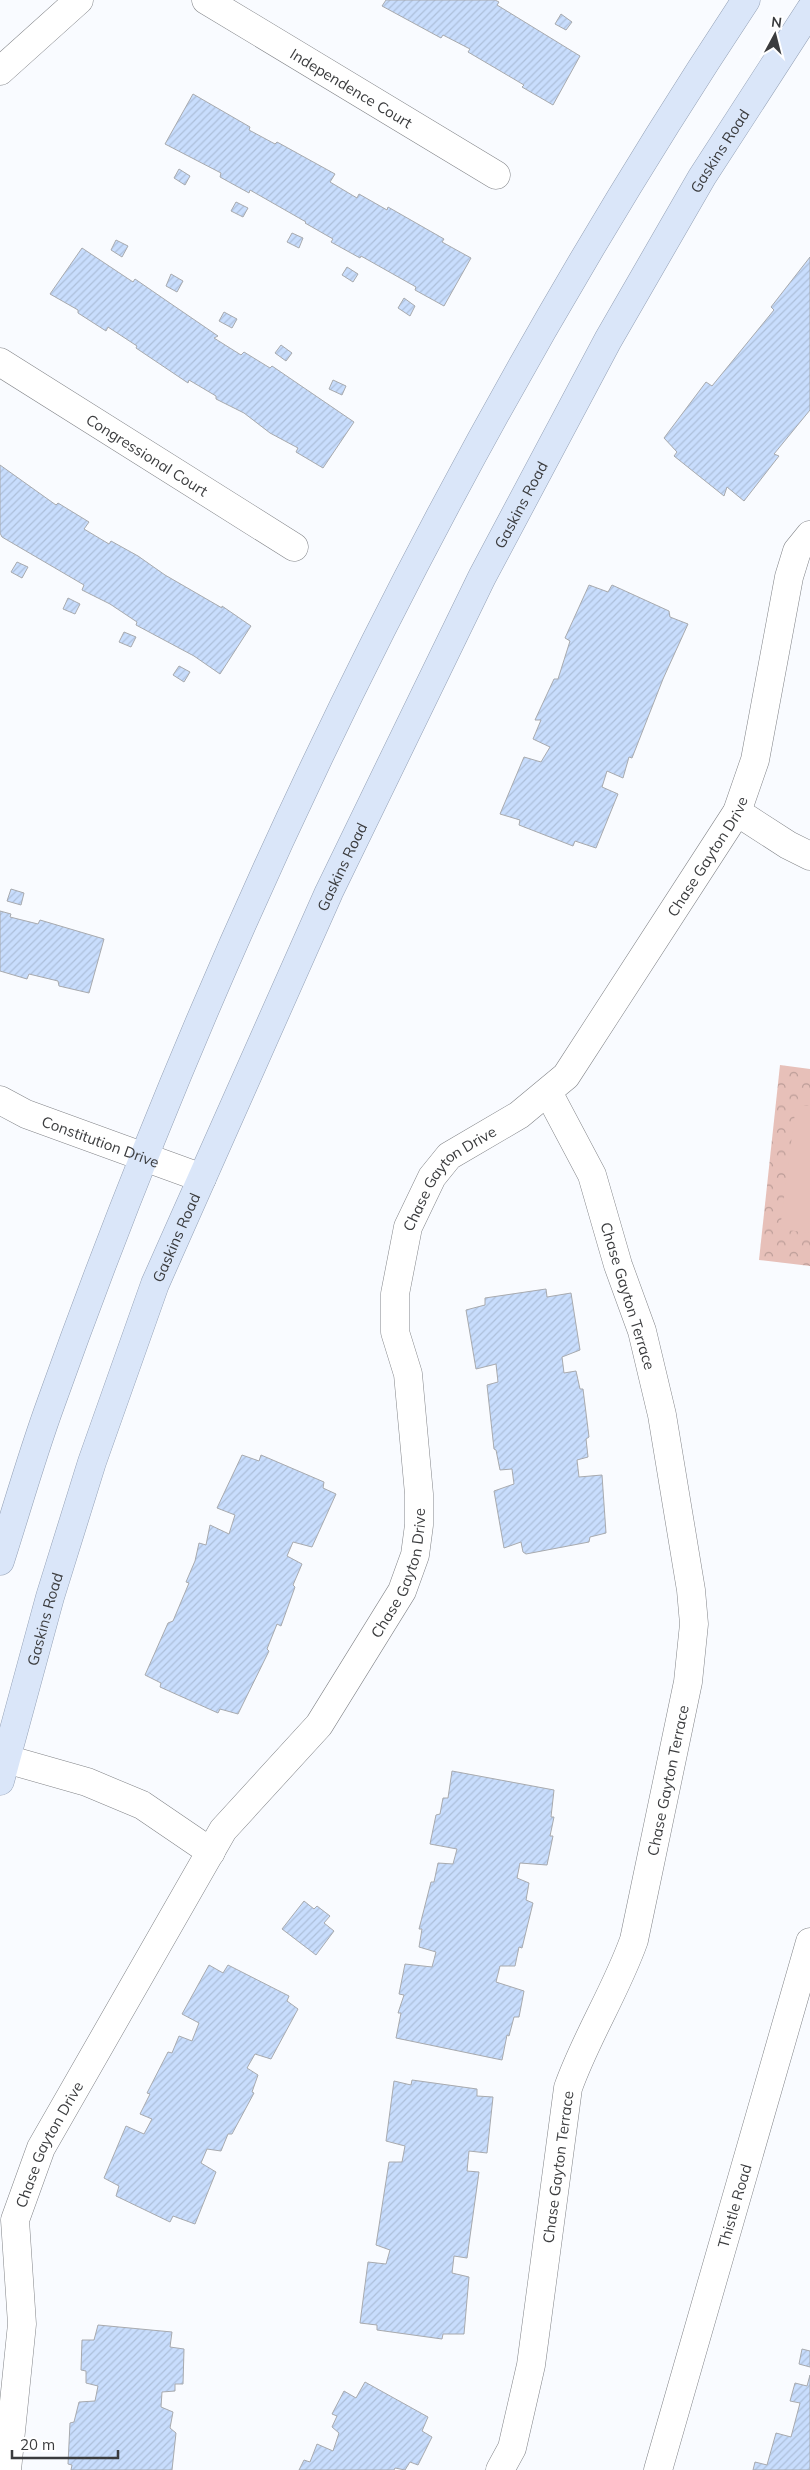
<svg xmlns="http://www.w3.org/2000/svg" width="810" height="2470" viewBox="0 0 810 2470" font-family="Mulish,sans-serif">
	<defs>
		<pattern id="park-crowns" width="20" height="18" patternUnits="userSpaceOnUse" patternTransform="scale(1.25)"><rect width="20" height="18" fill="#e7c0b9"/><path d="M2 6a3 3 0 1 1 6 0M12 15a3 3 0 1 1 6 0" fill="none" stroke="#bc9d98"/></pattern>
		<pattern id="building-hatch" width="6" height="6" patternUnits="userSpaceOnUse" patternTransform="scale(1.25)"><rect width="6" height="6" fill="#c8ddfd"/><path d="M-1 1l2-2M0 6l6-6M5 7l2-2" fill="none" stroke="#adbfda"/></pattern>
	</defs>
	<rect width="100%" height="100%" fill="#f9fbff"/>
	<!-- park -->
	<polygon fill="url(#park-crowns)" points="780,1065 810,1069 810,1266 759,1260"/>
	<!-- garden -->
	<polygon fill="#e7c0b9" points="796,1105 810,1106 810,1233 780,1229"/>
	<!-- building -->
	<g fill="url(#building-hatch)" stroke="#a8aaae">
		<polygon points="386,0 495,0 499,2 497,5 580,56 553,105 522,87 524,85 468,52 470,49 443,35 441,38 382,6"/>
		<polygon points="561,14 572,22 566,30 555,24"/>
		<polygon points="193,94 250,127 249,130 275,144 277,142 335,174 330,182 357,198 359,194 387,210 388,207 444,239 442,242 471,258 444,306 415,290 416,287 361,256 360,258 331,242 333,239 305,223 306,222 250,190 249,193 220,177 221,173 165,144"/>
		<polygon points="179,169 190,176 185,185 174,178"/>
		<polygon points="236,202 248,208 243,217 231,211"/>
		<polygon points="292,233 303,238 299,248 287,242"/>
		<polygon points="116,240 128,246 122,257 111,250"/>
		<polygon points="82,248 133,282 135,279 164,299 218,336 214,338 241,355 244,352 270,368 272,366 354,422 323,468 296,452 298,448 270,433 244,413 216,399 216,396 189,380 188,383 136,348 137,346 108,327 106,331 78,313 78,310 50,294"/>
		<polygon points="810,257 810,410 774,454 779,456 744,501 727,487 724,496 674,456 677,452 664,438 706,382 712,386 774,310 771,307"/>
		<polygon points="347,267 358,274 353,282 342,275"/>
		<polygon points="171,274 183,281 177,292 166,286"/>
		<polygon points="404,298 415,306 410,316 398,308"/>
		<polygon points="224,312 237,319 232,328 219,321"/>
		<polygon points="281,345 292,353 286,361 275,353"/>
		<polygon points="333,380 346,386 342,395 329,389"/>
		<polygon points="0,465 56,505 58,503 89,522 84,529 109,544 111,541 138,556 165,575 222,608 222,606 251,626 220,674 194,656 136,625 137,622 110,604 82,590 84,585 2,537 0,533"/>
		<polygon points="17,562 28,567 22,578 11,572"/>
		<polygon points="589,585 608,592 612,585 669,611 670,617 688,624 663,679 632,758 629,757 623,778 607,771 602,787 618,794 596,848 575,841 573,846 519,825 520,820 500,814 524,757 541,762 550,747 533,739 541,720 535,720 554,679 558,679 570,641 565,638"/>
		<polygon points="68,598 80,604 75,614 63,609"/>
		<polygon points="124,632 136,637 131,647 119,642"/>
		<polygon points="179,666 190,672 184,682 173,675"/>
		<polygon points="11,889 24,893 21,905 7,901"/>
		<polygon points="0,911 11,914 10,917 38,924 40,920 104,939 89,993 59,986 58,981 29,974 27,979 0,971"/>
		<polygon points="546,1289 547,1297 571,1293 580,1350 562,1357 564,1373 576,1371 580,1389 583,1389 589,1437 586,1439 588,1457 577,1460 579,1477 602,1475 606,1533 590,1537 589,1542 526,1554 523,1552 521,1542 504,1548 494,1491 514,1484 512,1469 500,1470 496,1450 494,1449 487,1385 498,1382 496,1364 476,1369 466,1310 485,1305 485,1298"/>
		<polygon points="242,1455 259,1461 261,1455 324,1482 323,1488 336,1494 312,1547 293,1542 287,1556 302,1564 293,1585 295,1587 281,1626 277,1624 267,1649 269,1651 238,1714 220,1709 218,1713 160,1687 161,1683 145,1675 168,1623 173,1621 189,1583 186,1582 195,1561 199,1543 206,1545 210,1525 229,1534 235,1515 217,1508"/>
		<polygon points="452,1771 554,1790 551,1817 554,1817 550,1836 553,1836 547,1865 520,1863 517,1878 529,1883 526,1900 533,1903 522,1948 519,1947 515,1966 500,1966 496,1982 524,1991 519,2017 514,2017 509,2036 507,2035 502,2060 396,2038 401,2013 398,2013 404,1995 399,1994 405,1964 432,1967 436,1952 419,1947 422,1929 419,1929 431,1882 434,1882 438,1863 453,1864 457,1849 430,1844 436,1815 440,1814 443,1798 448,1798"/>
		<polygon points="304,1901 314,1909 317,1906 330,1916 324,1923 334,1931 316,1955 282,1929"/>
		<polygon points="209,1965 223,1973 228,1965 289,1996 287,2001 298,2009 271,2059 255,2054 247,2068 258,2075 252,2092 254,2093 232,2134 228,2134 221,2151 207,2149 201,2163 216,2172 195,2224 173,2216 170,2222 116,2196 119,2186 104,2178 126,2126 144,2134 152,2119 140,2114 150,2094 147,2093 168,2052 172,2053 179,2036 192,2041 199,2023 182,2014"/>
		<polygon points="412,2080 477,2089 477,2096 493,2097 487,2153 469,2151 467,2171 479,2172 467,2258 454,2256 452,2273 469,2277 464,2334 443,2334 442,2339 377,2330 377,2325 360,2323 368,2262 386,2264 390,2250 376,2245 389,2162 402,2162 405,2146 386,2141 394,2081 411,2085"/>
		<polygon points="98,2325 172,2332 170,2347 184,2349 183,2384 175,2384 175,2391 162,2392 161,2407 173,2412 170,2428 176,2433 172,2470 71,2470 72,2465 68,2464 70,2423 74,2422 79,2402 95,2401 98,2386 86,2383 86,2371 81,2370 82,2340 94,2340"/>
		<polygon points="802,2349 810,2351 810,2367 799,2364"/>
		<polygon points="810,2375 810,2470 753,2470 755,2462 767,2465 776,2433 791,2437 800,2403 790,2401 795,2383 807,2386"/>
		<polygon points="365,2382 428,2417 422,2431 432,2437 418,2465 410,2462 405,2470 395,2468 394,2470 299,2470 304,2460 310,2462 317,2444 333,2451 339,2433 332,2427 337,2416 332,2414 344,2391 356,2398"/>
	</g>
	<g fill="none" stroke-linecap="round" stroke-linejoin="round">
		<!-- minor casing -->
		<g stroke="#828488" stroke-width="29">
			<g id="minor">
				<path id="s1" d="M206,0L496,175"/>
				<polyline points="0,71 79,0"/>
				<path id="s2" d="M0,362L294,547"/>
				<polyline points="737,812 788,845 810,856"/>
				<path id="s3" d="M0,1100L26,1114L202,1178"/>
				<polyline points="6,1759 87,1782 142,1805 211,1852"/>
				<path id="s4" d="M7,2470L22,2324L15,2220L41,2148L223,1830L319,1725L402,1591L415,1555L419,1525V1494L408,1374L395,1332V1294L408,1227L432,1177L449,1156L519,1115L566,1076L737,812L755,760L789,577L797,551L810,535"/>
				<path id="s5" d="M500,2470L512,2448L531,2365L568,2088C586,2037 616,1991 634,1940L688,1682L694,1624L691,1590L662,1415L642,1331L618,1265L592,1175L548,1092"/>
				<path id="s6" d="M658,2470L810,1942"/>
			</g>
		</g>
		<!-- primary casing -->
		<g stroke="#93a0b5" stroke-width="29">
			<g id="primary">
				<path d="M0,1561C17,1508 32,1455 51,1403C227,910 457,437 746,0"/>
				<path id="s7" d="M0,1781L50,1597L92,1462L155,1284L329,892L482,577L608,340L702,177L810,10"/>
			</g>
		</g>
		<!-- minor -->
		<use href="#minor" stroke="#fff" stroke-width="28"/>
		<!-- primary -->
		<use href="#primary" stroke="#dae6f9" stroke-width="28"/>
	</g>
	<g text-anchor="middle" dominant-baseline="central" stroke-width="4.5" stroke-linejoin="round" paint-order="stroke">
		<!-- street labels -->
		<g font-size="15" fill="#3b3c3e" stroke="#fff">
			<text stroke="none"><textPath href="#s1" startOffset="170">Independence Court</textPath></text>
			<text stroke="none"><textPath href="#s7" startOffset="1788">Gaskins Road</textPath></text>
			<text stroke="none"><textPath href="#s2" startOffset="174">Congressional Court</textPath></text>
			<text stroke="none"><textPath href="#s7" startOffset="1382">Gaskins Road</textPath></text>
			<text stroke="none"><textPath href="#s4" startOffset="1850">Chase Gayton Drive</textPath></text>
			<text stroke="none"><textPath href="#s7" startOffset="978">Gaskins Road</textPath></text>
			<text stroke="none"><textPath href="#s3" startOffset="109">Constitution Drive</textPath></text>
			<text stroke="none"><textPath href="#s4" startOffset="1430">Chase Gayton Drive</textPath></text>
			<text stroke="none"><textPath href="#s7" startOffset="572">Gaskins Road</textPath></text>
			<text transform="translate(628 1296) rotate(73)">Chase Gayton Terrace</text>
			<text stroke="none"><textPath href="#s4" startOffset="1010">Chase Gayton Drive</textPath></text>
			<text stroke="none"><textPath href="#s7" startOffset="168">Gaskins Road</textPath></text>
			<text stroke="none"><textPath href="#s5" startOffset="715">Chase Gayton Terrace</textPath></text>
			<text stroke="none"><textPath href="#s4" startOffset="334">Chase Gayton Drive</textPath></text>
			<text stroke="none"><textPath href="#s5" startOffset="310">Chase Gayton Terrace</textPath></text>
			<text stroke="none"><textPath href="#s6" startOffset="275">Thistle Road</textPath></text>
		</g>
	</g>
	<!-- north arrow -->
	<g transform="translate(775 35) rotate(7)" stroke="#ffffff" stroke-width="4" paint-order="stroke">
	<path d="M0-4L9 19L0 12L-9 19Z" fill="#3b3c3e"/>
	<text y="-8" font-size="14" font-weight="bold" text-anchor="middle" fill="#3b3c3e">N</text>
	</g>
	<!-- scale -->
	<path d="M12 2450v8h106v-8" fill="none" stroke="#3b3c3e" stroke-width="2.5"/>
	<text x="20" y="2450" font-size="15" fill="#3b3c3e" stroke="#ffffff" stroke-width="4" paint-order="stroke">20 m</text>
</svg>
